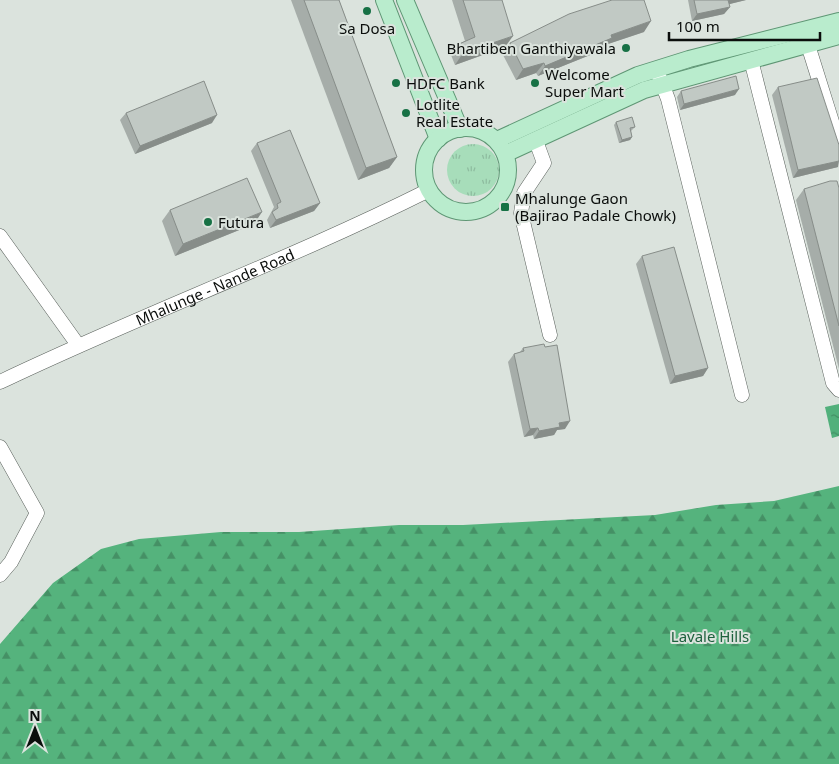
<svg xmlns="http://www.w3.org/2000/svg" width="839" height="764" viewBox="0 0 839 764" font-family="'Noto Sans',sans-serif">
	<defs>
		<pattern id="grass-tufts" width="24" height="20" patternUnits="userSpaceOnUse" patternTransform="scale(1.25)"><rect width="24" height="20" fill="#a7ddba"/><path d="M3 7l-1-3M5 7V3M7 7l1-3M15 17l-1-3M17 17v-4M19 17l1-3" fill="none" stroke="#8ebc9f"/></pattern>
		<pattern id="forest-firs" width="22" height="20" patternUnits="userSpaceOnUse" patternTransform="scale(1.25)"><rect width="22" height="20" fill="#55b37d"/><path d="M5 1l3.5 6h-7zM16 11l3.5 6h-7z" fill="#459065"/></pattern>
		<pattern id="water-ripples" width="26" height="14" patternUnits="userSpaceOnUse" patternTransform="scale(1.25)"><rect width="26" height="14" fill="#51b07b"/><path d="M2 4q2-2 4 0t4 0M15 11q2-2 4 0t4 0" fill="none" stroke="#418e63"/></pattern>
	</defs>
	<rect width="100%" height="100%" fill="#dbe3dd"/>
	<!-- grass -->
	<circle fill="url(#grass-tufts)" cx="473" cy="170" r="26"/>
	<!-- forest -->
	<polygon fill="url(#forest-firs)" points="839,486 839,764 0,764 0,644 53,583 101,549 139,539 221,532 299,532 399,525 463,525 655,515 716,505 774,501"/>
	<!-- water -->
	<polygon fill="url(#water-ripples)" points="839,404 839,436 832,438 825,407"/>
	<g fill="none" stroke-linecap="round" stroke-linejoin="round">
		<!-- minor casing -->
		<g stroke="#5a615c" stroke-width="15">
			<g id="minor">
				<polyline points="808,45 839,144"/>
				<polyline points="751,60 833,383 839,390"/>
				<polyline points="659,76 668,99 742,395"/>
				<polyline points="536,141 544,163 524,193 521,213 550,335"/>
				<polyline points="0,236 78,345"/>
				<path id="s1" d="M0,382C142,314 289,260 429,190"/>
				<polyline points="0,447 37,513 11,562 0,575"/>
			</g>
		</g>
		<!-- major casing -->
		<g stroke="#5e9674" stroke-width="18">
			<g id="major">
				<polyline points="384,0 438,139"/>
				<polyline points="405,0 460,129"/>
				<circle cx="466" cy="170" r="42"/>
				<polyline points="497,140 638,75 689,59 839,21"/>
				<polyline points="505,154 644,90 839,36"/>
			</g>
		</g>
		<!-- minor -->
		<use href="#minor" stroke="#fff" stroke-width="14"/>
		<!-- major -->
		<use href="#major" stroke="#b9eccd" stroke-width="16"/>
	</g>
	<!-- wall -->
	<g fill="#a6ada9">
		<polygon points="291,0 339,0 397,157 389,168 358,180"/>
		<polygon points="452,0 502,0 505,47 455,65 451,55 459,44 465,41"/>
		<polygon points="688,0 746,0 729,4 730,7 724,14 692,21"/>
		<polygon points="644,32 608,44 605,49 538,76 536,73 516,80 502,53 510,43"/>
		<polygon points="778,87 838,167 793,178 772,95"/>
		<polygon points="681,91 735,95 680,110 677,97"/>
		<polygon points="126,113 212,123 135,154 120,120"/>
		<polygon points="616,122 635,127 631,131 632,137 630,140 619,143 614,125"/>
		<polygon points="257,143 320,203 314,211 270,228 267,220 274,207 251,151"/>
		<polygon points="839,188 839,369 796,200 804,189"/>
		<polygon points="170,210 254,224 175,256 162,221"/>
		<polygon points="642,256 708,368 703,376 670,384 636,264"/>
		<polygon points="523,348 565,429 557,430 554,435 534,439 533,435 524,437 508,362 514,354 520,352"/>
	</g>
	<!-- shaded-wall -->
	<g fill="#878d89">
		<polygon points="727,0 746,0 722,6"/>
		<polygon points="730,7 724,14 692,21 697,14"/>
		<polygon points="651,21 644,32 608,44 605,49 538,76 545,66 611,35"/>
		<polygon points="513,36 505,47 455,65 463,53"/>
		<polygon points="544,63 536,73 516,80 523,69"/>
		<polygon points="739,89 735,95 680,110 684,104"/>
		<polygon points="217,115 212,123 135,154 140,146"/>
		<polygon points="632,137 630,140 619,143 622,140"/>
		<polygon points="397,157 389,168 358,180 366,168"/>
		<polygon points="839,161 838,167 793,178 798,170"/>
		<polygon points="320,203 314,211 270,228 276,220"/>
		<polygon points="262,212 254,224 175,256 183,244"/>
		<polygon points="708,368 703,376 670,384 675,376"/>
		<polygon points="570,421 565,429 557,430 554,435 534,439 539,431 559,423"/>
		<polygon points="538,428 533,435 524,437 530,429"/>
	</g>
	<!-- building -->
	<g fill="#c1c9c4" stroke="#878d89">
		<polygon points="304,0 339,0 397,157 366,168"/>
		<polygon points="463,0 502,0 513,36 463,53 459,44 475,37"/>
		<polygon points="612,0 644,0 651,21 611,35 612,38 545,66 544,63 523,69 510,43 569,14"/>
		<polygon points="694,0 728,0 730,7 697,14"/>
		<polygon points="736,76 739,89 684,104 681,91"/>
		<polygon points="817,78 839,145 839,161 798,170 778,87"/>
		<polygon points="204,81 217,115 140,146 126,113"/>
		<polygon points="632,117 635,127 630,128 632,137 622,140 616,122"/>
		<polygon points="290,130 320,203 276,220 272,212 278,208 277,204 281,202 257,143"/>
		<polygon points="247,178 262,212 183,244 170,210"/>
		<polygon points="830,181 837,181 839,188 839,326 804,189"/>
		<polygon points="674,247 708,368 675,376 642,256"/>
		<polygon points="544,344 545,347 557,345 570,421 559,423 560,427 539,431 538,428 530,429 514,354 524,351 523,348"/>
	</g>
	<!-- markers -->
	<g fill="#177145" stroke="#dbe3dd" stroke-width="2">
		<circle cx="367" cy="11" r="5"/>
		<circle cx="626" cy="48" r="5"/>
		<circle cx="396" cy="83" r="5"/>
		<circle cx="535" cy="83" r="5"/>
		<circle cx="406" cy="113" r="5"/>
		<rect x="500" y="202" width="10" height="10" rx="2.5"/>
		<circle cx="208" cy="222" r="5"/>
	</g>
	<g text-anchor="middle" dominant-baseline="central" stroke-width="4" stroke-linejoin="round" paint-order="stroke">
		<!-- poi labels -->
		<g font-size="15" fill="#0b0e0c" stroke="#dbe3dd" text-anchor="start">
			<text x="367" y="28" text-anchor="middle">Sa Dosa</text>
			<text x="616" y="48" text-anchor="end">Bhartiben Ganthiyawala</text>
			<text x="545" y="74">Welcome<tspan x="545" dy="17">Super Mart</tspan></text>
			<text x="406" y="83">HDFC Bank</text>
			<text x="416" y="104">Lotlite<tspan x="416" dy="17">Real Estate</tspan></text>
			<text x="515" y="198">Mhalunge Gaon<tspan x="515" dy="17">(Bajirao Padale Chowk)</tspan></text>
			<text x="218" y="222">Futura</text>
		</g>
		<!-- street labels -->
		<g font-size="15" fill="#0b0e0c" stroke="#dbe3dd">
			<text stroke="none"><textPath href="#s1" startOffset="235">Mhalunge - Nande Road</textPath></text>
		</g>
		<!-- park labels -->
		<g font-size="15" fill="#1d613d" stroke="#dbe3dd">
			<text x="710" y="636">Lavale Hills</text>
		</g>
	</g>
	<!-- north arrow -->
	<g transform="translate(35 729)" stroke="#dbe3dd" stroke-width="4" paint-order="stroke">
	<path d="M0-4L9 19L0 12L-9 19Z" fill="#0b0e0c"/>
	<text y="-8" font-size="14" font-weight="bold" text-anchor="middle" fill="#0b0e0c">N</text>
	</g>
	<!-- scale -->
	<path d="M669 32v8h151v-8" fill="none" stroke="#0b0e0c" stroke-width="2.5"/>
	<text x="676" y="32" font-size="15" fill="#0b0e0c" stroke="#dbe3dd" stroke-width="4" paint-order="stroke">100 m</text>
</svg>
